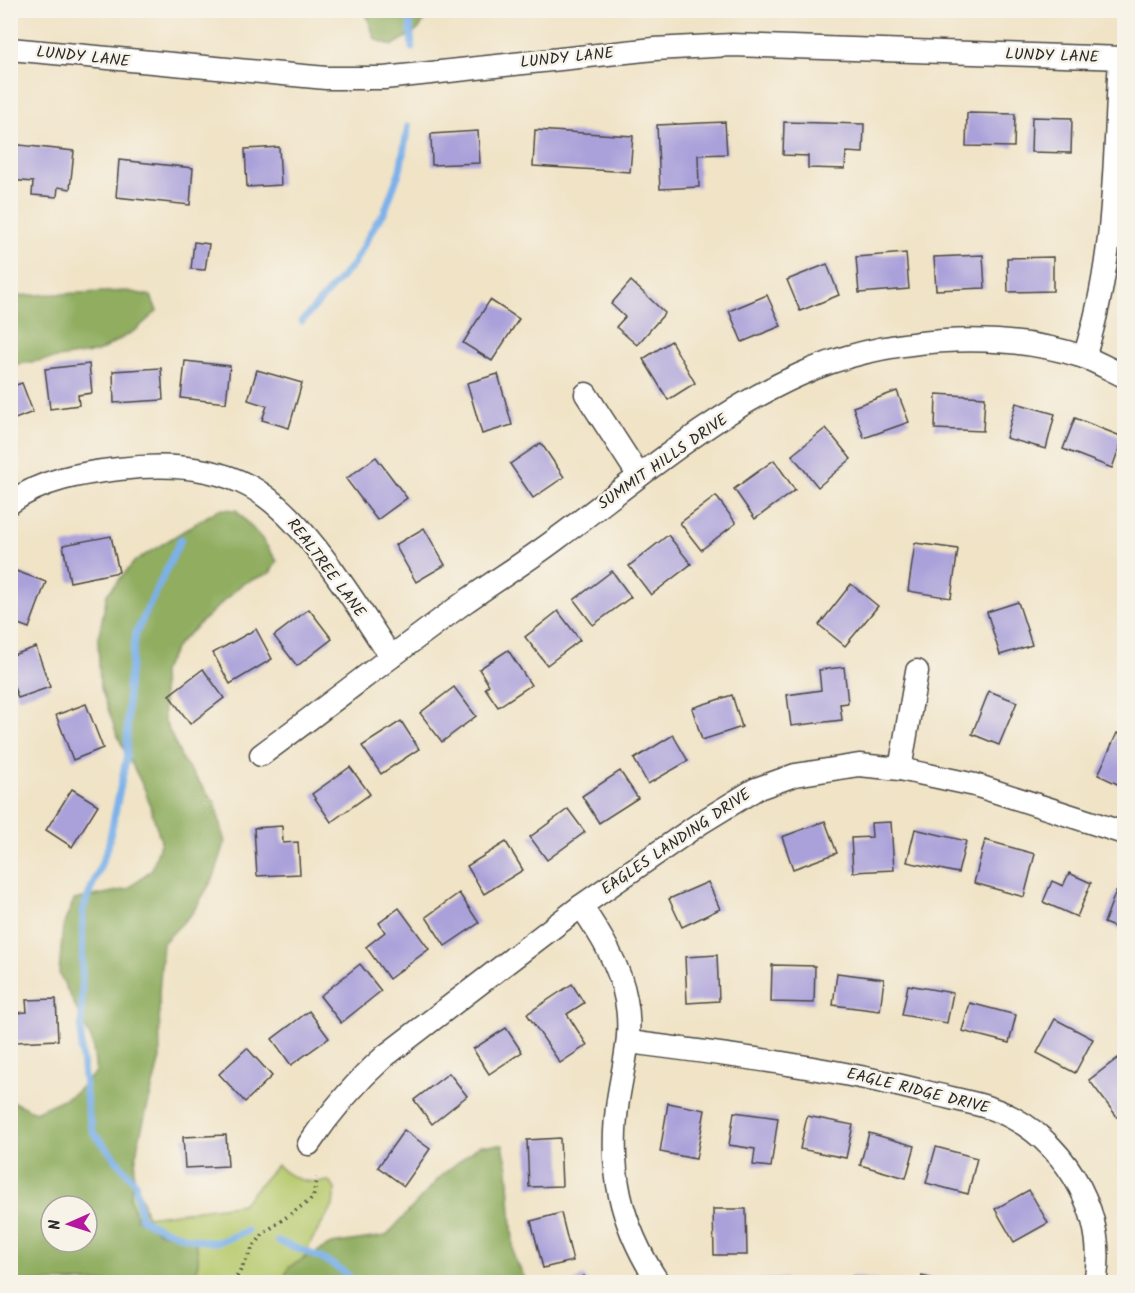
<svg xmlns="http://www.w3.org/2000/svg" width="1135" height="1293" viewBox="0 0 1135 1293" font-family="Kalam,sans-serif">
	<rect width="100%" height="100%" fill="#f7f3e8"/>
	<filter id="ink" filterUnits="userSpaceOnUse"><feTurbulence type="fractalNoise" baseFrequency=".0167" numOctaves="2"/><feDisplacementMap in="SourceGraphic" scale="12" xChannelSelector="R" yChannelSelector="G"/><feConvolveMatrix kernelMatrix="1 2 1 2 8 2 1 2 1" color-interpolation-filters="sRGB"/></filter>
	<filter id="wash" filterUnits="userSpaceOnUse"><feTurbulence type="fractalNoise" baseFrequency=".008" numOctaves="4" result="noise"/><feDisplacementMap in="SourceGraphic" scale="24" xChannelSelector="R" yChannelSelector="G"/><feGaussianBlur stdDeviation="1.35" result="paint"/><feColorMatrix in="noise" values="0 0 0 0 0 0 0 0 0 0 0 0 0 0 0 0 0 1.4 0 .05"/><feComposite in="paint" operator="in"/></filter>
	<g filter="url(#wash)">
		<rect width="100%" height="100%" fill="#f0e3c6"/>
		<!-- green -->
		<path fill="#b6c96c" stroke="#707a4c" stroke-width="1.5" d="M128,1156L147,1217L242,1204L277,1165C293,1180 307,1184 329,1181L335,1189L333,1206L312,1240L294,1282H88L87,1206Z"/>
		<!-- forest -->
		<g fill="#90ad60" stroke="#5e6c46" stroke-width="1.5" fill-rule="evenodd">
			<polygon points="365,11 365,10 431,11 418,30 392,46 375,39"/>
			<polygon points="127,291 151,296 157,311 136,330 98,352 11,365 11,296"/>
			<path d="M219,509L236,510L262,539L277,561L270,573L242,584L178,644L162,672L164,719L183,761L215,803L225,843L214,877L193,912L163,943L159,993L160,1058L138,1144L130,1199L137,1219L161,1233L192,1238C202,1253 198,1266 193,1282H11V1101L35,1112L72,1095L96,1072L92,1041L59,973L63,926L74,900L128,889L152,869L161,841L145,790L117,735L100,685L98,640L107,594L135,561ZM51,1206H87V1242H51Z"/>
			<polygon points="480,1145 503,1145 508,1168 514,1257 527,1282 282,1282 289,1267 331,1244 386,1236 443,1174"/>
		</g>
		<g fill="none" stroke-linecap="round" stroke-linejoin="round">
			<!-- stream -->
			<g stroke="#7bb1ea" stroke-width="7">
				<polyline points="409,10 412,48"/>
				<polyline points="302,321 354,263 376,223 384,213 400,170 408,126"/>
				<path d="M181,539L136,633L128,686L127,755L108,847L83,909L81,1050L88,1113L93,1132L135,1182L141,1218C154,1228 199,1243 216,1242C228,1240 236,1234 247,1231"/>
				<path d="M278,1241C306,1252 334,1260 355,1282"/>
			</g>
		</g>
		<g id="blocks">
			<!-- building -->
			<g fill="#aaa1da">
				<polygon points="967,113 1015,114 1014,147 966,146"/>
				<polygon points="1032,117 1072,118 1071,153 1031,152"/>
				<polygon points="725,122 727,154 698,155 699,187 660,189 657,125"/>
				<polygon points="784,122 864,124 863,153 846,152 845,169 808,168 808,156 783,155"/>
				<polygon points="535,130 633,136 630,172 533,166"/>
				<polygon points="478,131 480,163 432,165 431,134"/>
				<polygon points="10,144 74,151 70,189 58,187 57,197 32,195 33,182 10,180"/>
				<polygon points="279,147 281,185 247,187 245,149"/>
				<polygon points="119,160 193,168 190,205 116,197"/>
				<polygon points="194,242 209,244 205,270 191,269"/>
				<polygon points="906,253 909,289 859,293 856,257"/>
				<polygon points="983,255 985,288 936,290 934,257"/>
				<polygon points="1053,257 1053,291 1008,292 1007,258"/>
				<polygon points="827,264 839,295 800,311 787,280"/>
				<polygon points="631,281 665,313 637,345 616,327 625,317 611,304"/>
				<polygon points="767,295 781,326 742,342 729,311"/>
				<polygon points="490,300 519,319 492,361 463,343"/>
				<polygon points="671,341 695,383 668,400 643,359"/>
				<polygon points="185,361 230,366 226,403 181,398"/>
				<polygon points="89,364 92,393 78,395 79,405 50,409 45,369"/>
				<polygon points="161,368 163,400 114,403 113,371"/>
				<polygon points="257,370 302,383 289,428 262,420 267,406 248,400"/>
				<polygon points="498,374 512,425 482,434 467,383"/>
				<polygon points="22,383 33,412 10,421 10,387"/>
				<polygon points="897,391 909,422 864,438 853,407"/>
				<polygon points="936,394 985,397 983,431 935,429"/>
				<polygon points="1016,403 1055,414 1046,449 1006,438"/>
				<polygon points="1075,418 1123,437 1112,468 1063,449"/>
				<polygon points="826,428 851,459 818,487 792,455"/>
				<polygon points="541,443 564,477 533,498 510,464"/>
				<polygon points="376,457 407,498 377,520 346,479"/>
				<polygon points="774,460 795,490 755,519 734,489"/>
				<polygon points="716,496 736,523 701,550 680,523"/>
				<polygon points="424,528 445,565 416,582 395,545"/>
				<polygon points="668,535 691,564 651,595 629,566"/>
				<polygon points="111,536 119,572 70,582 63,545"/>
				<polygon points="915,543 958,549 951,598 908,591"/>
				<polygon points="16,571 46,582 29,628 10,621 10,585"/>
				<polygon points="612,571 631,597 593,625 574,600"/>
				<polygon points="851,584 878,606 845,646 819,625"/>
				<polygon points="1018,602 1032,645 1000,655 987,612"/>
				<polygon points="309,609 332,639 297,666 274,636"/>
				<polygon points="558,611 580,640 547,665 525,637"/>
				<polygon points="256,629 272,659 230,684 213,653"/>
				<polygon points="36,647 50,687 18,698 10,676 10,656"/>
				<polygon points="508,650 531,685 498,707 485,688 489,685 479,669"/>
				<polygon points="844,667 848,703 840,704 842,720 791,726 787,695 821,690 819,670"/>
				<polygon points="203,669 224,698 190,724 169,695"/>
				<polygon points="454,687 476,716 442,742 420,713"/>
				<polygon points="989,691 1017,702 999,745 972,734"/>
				<polygon points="732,695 742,727 702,740 692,708"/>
				<polygon points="86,704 103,748 73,760 56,715"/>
				<polygon points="401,721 419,749 381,774 362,746"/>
				<polygon points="1117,733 1124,737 1124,787 1098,775"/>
				<polygon points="673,735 688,761 648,784 634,759"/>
				<polygon points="350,767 370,794 331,822 312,794"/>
				<polygon points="620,771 638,798 599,823 582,796"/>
				<polygon points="72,789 98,805 72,847 46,830"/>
				<polygon points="568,809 585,832 547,860 530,837"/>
				<polygon points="825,821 837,853 793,869 782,837"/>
				<polygon points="891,822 894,870 853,872 851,838 872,837 871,823"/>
				<polygon points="282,826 283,843 298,842 300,874 257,876 254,828"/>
				<polygon points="915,829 966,841 958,873 907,862"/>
				<polygon points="985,840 1035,854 1024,897 974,883"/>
				<polygon points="506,842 523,870 484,894 467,866"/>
				<polygon points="1069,873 1091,883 1077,917 1043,902 1052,881 1063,886"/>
				<polygon points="708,882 720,909 682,927 669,899"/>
				<polygon points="1116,891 1124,895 1124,931 1104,923"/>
				<polygon points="459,893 479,923 445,946 426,917"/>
				<polygon points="399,908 429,949 389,979 366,947 385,932 379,923"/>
				<polygon points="13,912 14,936 10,936 10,913"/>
				<polygon points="717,955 719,1001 687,1003 685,957"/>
				<polygon points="360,964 381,991 341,1023 320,996"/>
				<polygon points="772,965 815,966 814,1003 771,1002"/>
				<polygon points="837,973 884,979 880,1011 833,1005"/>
				<polygon points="572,984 584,1003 567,1014 587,1045 560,1063 527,1014"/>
				<polygon points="908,985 953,993 947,1023 902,1015"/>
				<polygon points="56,999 58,1040 16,1042 14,1013 27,1012 26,1000"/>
				<polygon points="970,1003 1016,1015 1009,1043 962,1031"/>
				<polygon points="309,1011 329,1038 291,1065 272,1039"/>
				<polygon points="1055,1019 1093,1039 1075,1073 1037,1053"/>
				<polygon points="506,1028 522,1052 489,1074 473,1049"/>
				<polygon points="247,1048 272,1076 245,1102 219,1074"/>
				<polygon points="1118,1058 1124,1067 1124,1119 1121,1122 1089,1080"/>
				<polygon points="449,1073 467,1096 432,1124 414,1100"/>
				<polygon points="668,1103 705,1110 696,1159 660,1152"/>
				<polygon points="734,1112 778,1118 771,1167 753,1165 755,1149 729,1145"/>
				<polygon points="807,1116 853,1125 846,1158 800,1149"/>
				<polygon points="404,1130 430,1149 404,1186 378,1167"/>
				<polygon points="869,1133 915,1146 906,1178 860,1165"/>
				<polygon points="226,1135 228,1166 185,1168 183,1137"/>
				<polygon points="560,1138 562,1186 529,1187 527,1140"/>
				<polygon points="936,1147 977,1158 968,1194 926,1183"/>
				<polygon points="1029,1190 1048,1223 1014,1242 995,1209"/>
				<polygon points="713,1209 746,1209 747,1255 714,1255"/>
				<polygon points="561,1213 573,1261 543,1268 531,1221"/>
				<polygon points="584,1276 588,1282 573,1282"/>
				<polygon points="852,1276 881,1281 880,1282 850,1282"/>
				<polygon points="922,1276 944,1282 920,1282"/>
				<polygon points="786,1278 786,1282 752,1282 752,1280"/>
			</g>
		</g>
	</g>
	<g filter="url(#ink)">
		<use href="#blocks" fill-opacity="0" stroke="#494742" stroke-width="1.5"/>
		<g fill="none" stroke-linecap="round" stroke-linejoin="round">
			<!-- minor casing -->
			<g stroke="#494742" stroke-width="25">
				<g id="minor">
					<polyline points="10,49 326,78 384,78 654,49 732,45 1124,58"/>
					<path d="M1084,357C1116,261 1114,159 1120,58"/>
					<polyline points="586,394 639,476"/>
					<path d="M10,503C41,480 82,473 119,469C162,464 209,465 249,486C303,514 356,605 391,657"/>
					<path d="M261,755C329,705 396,652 465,602C496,580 529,560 559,537C636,480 712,414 799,375C881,337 998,329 1084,357C1097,362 1111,370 1124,376"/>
					<polyline points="900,769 917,671"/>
					<path d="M581,906C601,935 620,966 626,1000C633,1035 623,1066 618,1100C608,1170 620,1224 658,1282"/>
					<path d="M628,1042C730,1055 830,1067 930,1093C957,1100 987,1104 1013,1118C1069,1148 1108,1218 1095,1282"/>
					<path d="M309,1144C331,1111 356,1082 385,1056L581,906L702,822L756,789L795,775L859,765L900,769L975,785L1124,833"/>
				</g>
			</g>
			<!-- path -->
			<polyline stroke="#494742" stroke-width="4" stroke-dasharray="1.5 4.5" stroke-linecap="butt" points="234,1282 252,1249 264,1233 313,1198 317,1178"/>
			<!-- minor -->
			<use href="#minor" stroke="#fff" stroke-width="22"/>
		</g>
	</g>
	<g text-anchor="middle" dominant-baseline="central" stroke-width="5" stroke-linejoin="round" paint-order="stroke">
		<!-- street labels -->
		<g font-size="16" fill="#2b2b2b" stroke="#f7f3e8">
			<text transform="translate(1052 56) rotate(2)">LUNDY LANE</text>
			<text transform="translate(83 57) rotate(6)">LUNDY LANE</text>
			<text transform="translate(567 58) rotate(-6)">LUNDY LANE</text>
			<text transform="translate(663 462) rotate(-35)">SUMMIT HILLS DRIVE</text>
			<text transform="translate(326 568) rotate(53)">REALTREE LANE</text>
			<text transform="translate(676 842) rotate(-34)">EAGLES LANDING DRIVE</text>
			<text transform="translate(918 1091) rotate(14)">EAGLE RIDGE DRIVE</text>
		</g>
	</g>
	<!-- margin -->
	<rect width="1135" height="1293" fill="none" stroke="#f7f3e8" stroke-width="36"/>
	<!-- north arrow -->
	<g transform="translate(69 1224) rotate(267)"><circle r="28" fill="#f7f3e8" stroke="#a5a39c" stroke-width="1.5"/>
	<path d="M0-4.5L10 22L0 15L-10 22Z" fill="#b5179e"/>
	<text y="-9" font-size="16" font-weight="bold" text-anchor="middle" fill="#2b2b2b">N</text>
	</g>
</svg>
